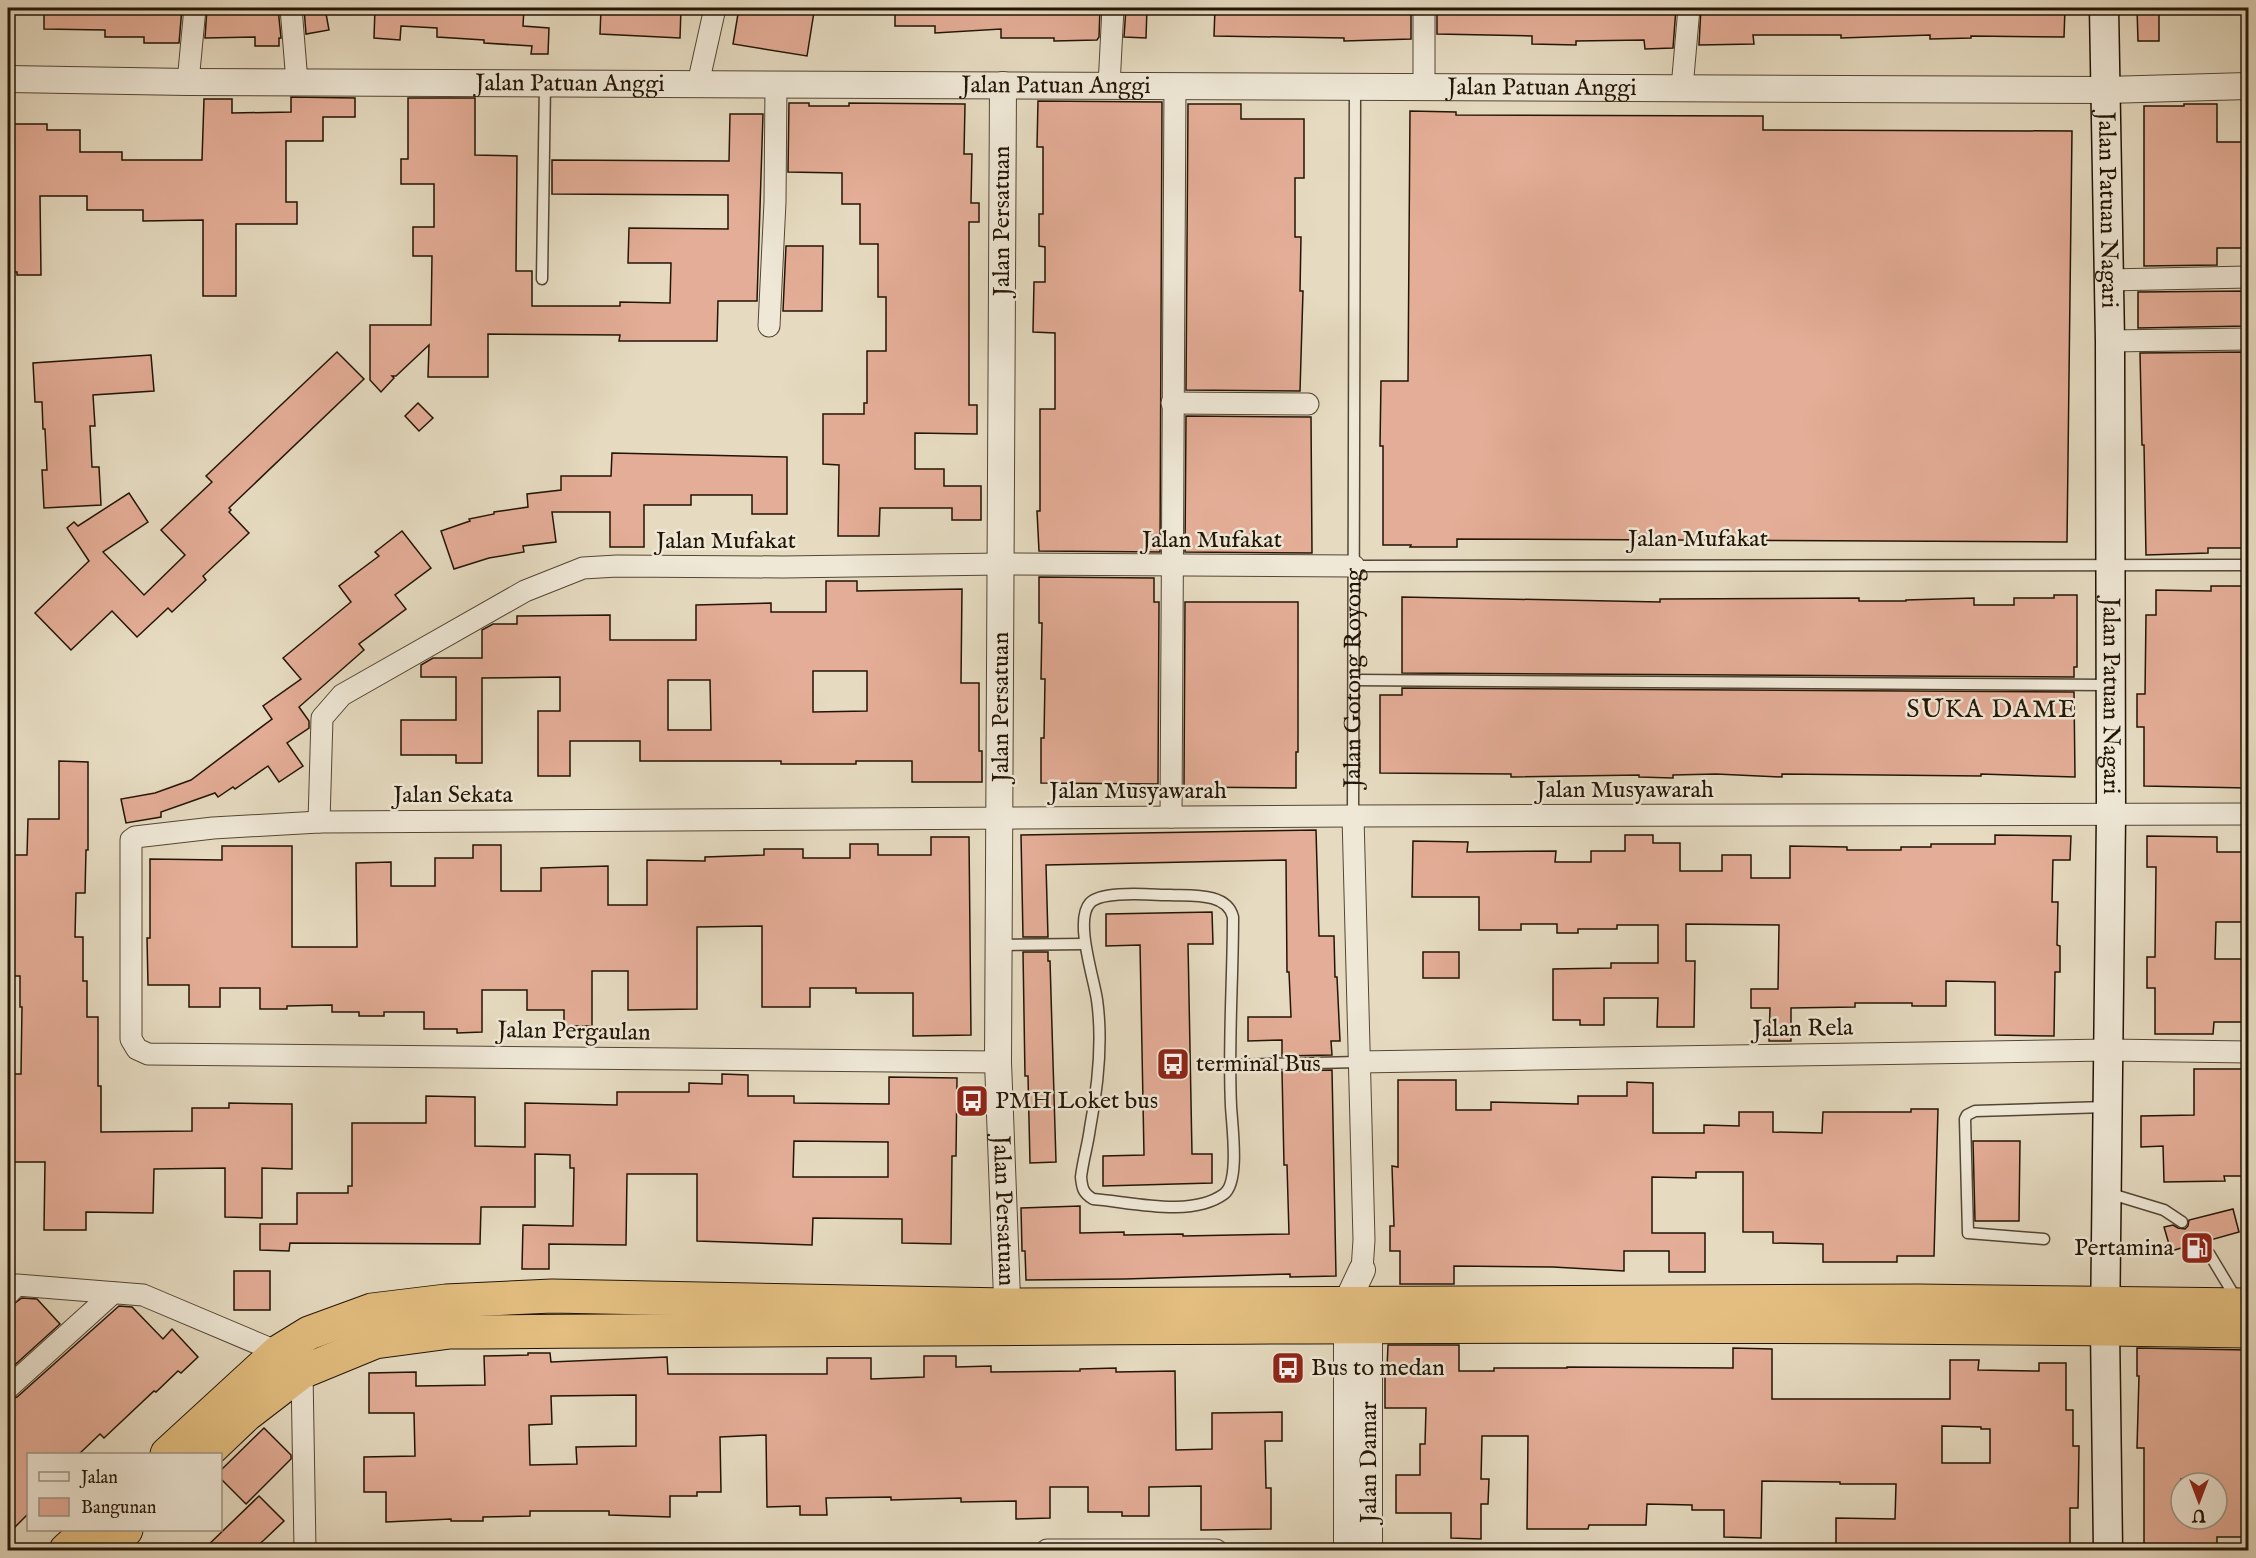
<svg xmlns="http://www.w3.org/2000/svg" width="2256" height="1558" viewBox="0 0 2256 1558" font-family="'IM FELL English',serif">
	<rect width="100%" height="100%" fill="#e6dbc1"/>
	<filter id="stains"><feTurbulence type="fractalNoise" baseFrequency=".00333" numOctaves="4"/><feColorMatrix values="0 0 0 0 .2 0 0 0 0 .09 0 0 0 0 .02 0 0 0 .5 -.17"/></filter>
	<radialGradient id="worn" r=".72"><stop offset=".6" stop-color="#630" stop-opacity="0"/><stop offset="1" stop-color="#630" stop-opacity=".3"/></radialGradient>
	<!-- building -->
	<g fill="#e4ad97" stroke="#231505" stroke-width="1.5" fill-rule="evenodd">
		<polygon points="44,8 182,8 179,43 144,43 144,37 105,37 105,30 44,29"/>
		<polygon points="207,8 278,8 281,38 279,38 279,46 255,46 255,37 205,38"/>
		<polygon points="304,8 325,8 329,30 306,34"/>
		<polygon points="375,8 524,8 523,26 549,28 548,54 531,54 532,46 484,43 484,40 437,37 437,28 401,26 400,40 374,38"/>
		<polygon points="601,8 681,8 680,38 600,34"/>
		<polygon points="739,8 787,8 814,12 807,56 733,44"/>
		<polygon points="895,8 1100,8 1099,37 1097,40 1054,41 1054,38 1001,38 1001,29 935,33 935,26 895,26"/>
		<polygon points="1126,8 1147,8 1146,38 1124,37"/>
		<polygon points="1215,8 1411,8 1411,39 1344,41 1344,38 1214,36"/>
		<polygon points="1437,8 1676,8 1673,48 1645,49 1644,40 1576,41 1576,45 1532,44 1532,36 1437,34"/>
		<polygon points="1701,8 2065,8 2064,37 1971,36 1971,38 1930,39 1930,35 1841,38 1841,35 1753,35 1754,44 1699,45"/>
		<polygon points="2137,8 2159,8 2159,41 2138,41"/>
		<polygon points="291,97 355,98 355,117 323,117 323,141 286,141 286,202 297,202 297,224 236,224 236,296 203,296 203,220 143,221 143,210 87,210 87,196 40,196 41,275 17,275 17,272 8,272 8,124 47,124 47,130 80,130 80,152 122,152 122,160 202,160 204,99 232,99 232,113 291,112"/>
		<polygon points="408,98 475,98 475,155 517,156 516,271 532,271 532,306 620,306 620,302 670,303 671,263 628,263 629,228 728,229 728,195 552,194 552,160 729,161 730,114 763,114 757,301 718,301 717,341 619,341 620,335 488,334 488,377 428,377 429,345 396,376 392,376 394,378 381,392 370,380 370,325 431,325 432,256 413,256 413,227 434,227 434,184 401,184 401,159 408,159"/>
		<polygon points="1038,101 1162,102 1160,552 1039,551 1037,511 1040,511 1040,409 1055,409 1055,333 1033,332 1034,282 1045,282 1045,247 1039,246 1039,214 1043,214 1043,147 1037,147"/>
		<polygon points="789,103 809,103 809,106 849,106 849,103 965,104 964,154 972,154 971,203 979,203 979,222 969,222 969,405 977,405 977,434 915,433 915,469 944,469 944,486 981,486 981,520 952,520 952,508 880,508 879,536 838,536 839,465 823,464 823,414 864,414 864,403 867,403 867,351 886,351 886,297 878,297 878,244 860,244 860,204 842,204 842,173 788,172"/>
		<polygon points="1188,104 1241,104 1241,119 1304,119 1304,178 1295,178 1295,237 1301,237 1300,291 1303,291 1300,391 1186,390"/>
		<polygon points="2184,104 2217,104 2217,142 2248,142 2248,248 2217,248 2217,265 2144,266 2144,106 2184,106"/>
		<polygon points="1410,111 1456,112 1456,115 1763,116 1763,130 2072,131 2067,542 1457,539 1457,547 1410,547 1411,545 1383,545 1383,446 1380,446 1381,381 1408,381"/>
		<polygon points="786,246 823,246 822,311 783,311"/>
		<polygon points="2248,291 2248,326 2138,328 2138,292"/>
		<polygon points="337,352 364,379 229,508 231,510 229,512 249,533 203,576 206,580 172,612 168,608 137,637 112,611 71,650 35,613 89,561 67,528 74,522 78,526 129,493 148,522 103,552 144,595 185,555 161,530 212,482 206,476"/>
		<polygon points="2248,352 2248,548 2208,548 2208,553 2146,555 2144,445 2142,445 2140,353"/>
		<polygon points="151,355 154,391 93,395 95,426 90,426 92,467 99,467 101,505 44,508 42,470 47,470 45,429 43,429 42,402 35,402 33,363"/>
		<polygon points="418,403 433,418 419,431 405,416"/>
		<polygon points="1186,416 1311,417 1312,553 1185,552"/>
		<polygon points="612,453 787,457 787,514 752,514 752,495 691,495 691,505 644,505 644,547 610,547 610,512 552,512 556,542 523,546 524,552 489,558 454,569 441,531 470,521 469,519 494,514 494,512 528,507 527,494 561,490 561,476 611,476"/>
		<polygon points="402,531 431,568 395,595 406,609 359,644 364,650 299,707 309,721 309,728 287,743 303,766 279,782 268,766 235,789 233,787 218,797 215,793 161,812 161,817 126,823 121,799 155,793 191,780 272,719 263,706 301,679 283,658 351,602 339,586 379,556 375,552"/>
		<polygon points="1039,577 1154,578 1154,602 1159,602 1158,784 1041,783 1041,738 1044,738 1045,679 1041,679 1042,623 1039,623"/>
		<path d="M826,581H857V591L962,589L961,683H979V751H982V782H912V761H856V764H781V761H640V741H570V776H538V711H560V677L482,678V763H456V755H401V720H456V677H421V665L433,658H482V630L493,624H517V616L610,615V640H696V605L771,603V612H826ZM813,671H867V711L813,712ZM668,680H710L711,730H668Z"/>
		<polygon points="2211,586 2248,586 2248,788 2144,786 2144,727 2137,727 2137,694 2145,694 2146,615 2156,615 2156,590 2211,591"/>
		<polygon points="2054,595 2077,595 2077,667 2074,667 2074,677 1402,673 1402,597 1660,602 1660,599 1859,598 1859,601 1906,601 1906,600 1974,598 1974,605 2014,605 2014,598 2054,598"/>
		<polygon points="1185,602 1298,602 1298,752 1296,752 1296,788 1184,787"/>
		<polygon points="1402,688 2074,692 2075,777 1981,774 1981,776 1782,774 1782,777 1716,774 1673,775 1673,778 1639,777 1639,775 1511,777 1511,774 1380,773 1380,695 1402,695"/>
		<polygon points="59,761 88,762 88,850 86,850 85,893 76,893 75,937 83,937 83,981 87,981 87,1017 98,1017 98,1086 101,1086 101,1132 192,1131 192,1108 229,1108 229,1103 292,1104 292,1169 262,1168 262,1218 225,1217 225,1168 154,1169 153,1213 86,1212 86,1230 44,1230 45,1162 13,1162 14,1074 21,1074 22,1007 20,1007 20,976 8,976 10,893 8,893 8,855 27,855 28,819 59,819"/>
		<polygon points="1316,830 1319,936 1334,936 1335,977 1337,977 1340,1041 1331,1041 1332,1055 1282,1056 1282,1040 1248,1041 1248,1017 1291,1017 1289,972 1287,972 1286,860 1046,865 1048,937 1023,937 1021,835"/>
		<polygon points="1625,835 1653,835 1653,843 1680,843 1680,871 1722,871 1722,855 1751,855 1751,878 1790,878 1790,846 1847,847 1847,850 1901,850 1901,847 1931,847 1931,844 1995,844 1995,835 2071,836 2070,860 2053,860 2052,902 2058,902 2057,945 2060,946 2060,972 2055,972 2054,1036 1995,1035 1995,982 1946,981 1946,1006 1912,1006 1912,1003 1855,1003 1855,1007 1791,1008 1791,1041 1769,1041 1770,1008 1751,1008 1751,989 1778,989 1779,925 1686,924 1686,961 1695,961 1694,1027 1657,1027 1658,998 1604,998 1604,1025 1580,1025 1580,1020 1553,1020 1553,969 1611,968 1611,963 1658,963 1658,925 1617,925 1617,929 1578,929 1578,933 1557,933 1557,924 1521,924 1521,930 1479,930 1479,897 1412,897 1413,841 1468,842 1467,852 1556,851 1555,862 1591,862 1591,851 1625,851"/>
		<polygon points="2147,836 2217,837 2217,852 2248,852 2248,922 2216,922 2215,959 2248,959 2248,1022 2214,1022 2213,1034 2155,1034 2155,988 2147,988 2147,957 2155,957 2156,867 2147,867"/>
		<polygon points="931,837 969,837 971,1035 913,1036 913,993 856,993 856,988 810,988 810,1007 762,1007 762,926 697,927 697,1009 628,1010 628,971 592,971 592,1026 564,1026 564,1010 527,1010 527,990 482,990 482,1032 457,1033 457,1029 424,1029 424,1012 384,1012 384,1016 359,1016 359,1012 332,1012 332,1005 287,1006 287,1009 260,1009 260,988 220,988 220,1007 189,1007 189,985 148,985 147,938 150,938 150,859 222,860 222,846 292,846 292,947 357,947 356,863 391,862 391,886 435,886 435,858 473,858 473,845 501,845 501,891 541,891 541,868 608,866 608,905 647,905 647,860 705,861 705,857 764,855 764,849 803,849 803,858 850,858 850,844 878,844 878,855 931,855"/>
		<polygon points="1212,912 1213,944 1188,944 1192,1154 1212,1154 1212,1183 1103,1186 1103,1156 1144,1155 1140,945 1106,946 1106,914"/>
		<polygon points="1023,952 1048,952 1048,961 1050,961 1056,1162 1030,1163 1028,1076 1025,1076"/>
		<rect x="1423" y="952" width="36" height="26"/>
		<polygon points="2194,1069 2245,1069 2245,1096 2248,1096 2248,1176 2224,1176 2225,1181 2164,1182 2163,1146 2141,1147 2141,1116 2194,1115"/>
		<polygon points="1332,1070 1336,1276 1290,1277 1290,1274 1125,1279 1026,1280 1025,1251 1022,1251 1021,1208 1080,1206 1080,1233 1124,1232 1124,1235 1183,1234 1183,1236 1289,1234 1287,1165 1284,1165 1282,1071"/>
		<path d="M722,1074L748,1075V1096H794V1103L889,1104V1077L957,1078L956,1156H952L951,1244L902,1243V1219L813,1218L812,1245L697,1241V1174H627L626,1245L549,1244V1269H522L523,1225L573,1226L574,1168H570V1155L535,1154V1207H481L480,1244L290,1243L289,1251L260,1250V1224H297V1193H348V1186H352V1123H426V1096L475,1097V1146L525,1147V1103L617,1105V1092H689V1083L722,1084ZM794,1141L888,1142V1177H793Z"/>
		<polygon points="1398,1080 1456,1080 1456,1110 1491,1110 1491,1102 1578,1104 1578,1096 1627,1096 1627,1082 1653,1083 1653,1133 1704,1133 1704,1125 1739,1126 1739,1112 1773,1112 1773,1132 1822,1133 1823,1112 1911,1112 1911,1109 1938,1109 1934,1256 1897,1256 1897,1262 1823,1262 1823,1244 1773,1243 1773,1232 1743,1232 1743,1172 1696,1172 1696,1178 1652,1177 1652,1233 1705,1233 1705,1272 1669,1272 1669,1251 1624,1251 1624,1271 1553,1267 1454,1266 1454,1284 1400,1284 1400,1251 1390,1251 1390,1226 1394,1226 1392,1166 1398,1167"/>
		<polygon points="1973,1141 2020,1141 2019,1221 1975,1221"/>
		<polygon points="2233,1209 2239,1232 2207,1241 2202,1236 2197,1236 2192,1240 2192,1245 2171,1251 2164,1227 2173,1225 2178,1228 2185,1229 2188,1226 2189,1220"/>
		<rect x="234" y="1271" width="36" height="39"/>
		<polygon points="22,1298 37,1299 60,1324 8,1371 8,1308"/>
		<polygon points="119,1306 132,1307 163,1339 172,1329 198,1357 181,1373 178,1371 156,1392 154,1391 104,1438 100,1434 78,1455 28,1455 28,1514 8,1534 8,1400 17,1397"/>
		<path d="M1388,1345H1459V1371H1494V1368H1567V1367L1733,1368V1348L1772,1349V1399H1950V1360H1979L1978,1370L2039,1371V1363H2066V1410H2073V1446H2079L2078,1508H2070V1546L1968,1545V1548H1942V1544H1873V1548H1836V1518L1895,1519L1896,1484H1840V1482L1762,1481L1761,1538L1724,1537V1510H1692V1505L1647,1504L1646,1525H1589L1588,1529H1527L1528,1436H1482L1481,1479H1489L1488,1504H1481V1539L1451,1538V1513H1396V1475H1420V1444H1425L1426,1408H1385V1369H1387ZM1942,1426L1981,1427V1429H1990V1463H1942Z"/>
		<path d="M2137,1348L2248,1350V1537H2217V1549L2144,1548V1448H2137L2139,1376H2137ZM2181,1479L2217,1480V1519H2181Z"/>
		<path d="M528,1353H550L551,1362L667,1357L668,1374H827V1358H871V1379L924,1377V1356H956V1367L991,1366V1372L1080,1371V1369L1116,1368V1372L1175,1371L1176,1450L1212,1449V1413L1282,1412V1441H1265L1266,1488H1271V1529L1201,1530V1486L1149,1487V1516H1122V1512H1088V1487H1050V1518L1016,1519V1501L961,1502V1498L891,1500V1497L826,1498L827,1515H800V1506L767,1507L766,1435L720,1437L721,1492H697V1496H670V1517L609,1515V1511H530V1516L483,1517V1521H451V1519L386,1522V1492H364V1457L415,1456L414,1413H369V1373L416,1372V1386L485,1385L484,1356L528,1355ZM636,1395V1446L576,1447L577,1464L530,1465L529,1425L552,1424L551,1396Z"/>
		<polygon points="264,1428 291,1455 291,1459 246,1504 220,1478 220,1471"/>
		<polygon points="259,1496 284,1521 264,1540 251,1551 202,1551"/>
	</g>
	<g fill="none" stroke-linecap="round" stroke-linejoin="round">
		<!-- service casing -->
		<g stroke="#544634" stroke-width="13">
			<g id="service">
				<polyline points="542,279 545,84"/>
				<polyline points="1354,566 2248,565"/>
				<polyline points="1354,680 2109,685"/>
				<path id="s1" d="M1353,816L1355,87"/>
				<path d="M1170,895C1191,896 1227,892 1233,917C1233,980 1228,1043 1231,1106C1232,1126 1240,1182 1224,1194C1191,1218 1131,1202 1093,1199C1083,1193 1082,1188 1081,1177C1083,1160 1088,1144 1090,1128C1098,1086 1103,1042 1097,1000C1094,978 1074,920 1090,903C1102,890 1152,895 1170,895Z"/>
				<polyline points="999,945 1084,944"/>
				<polyline points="1229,1065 1359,1062"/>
				<polyline points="2108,1193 2164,1210 2182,1222"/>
				<polyline points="2044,1239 1968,1233 1965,1119 1967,1115 1975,1111 2106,1107"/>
				<polyline points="2199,1243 2210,1255 2237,1300"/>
			</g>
		</g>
		<!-- minor casing -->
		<g stroke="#544634" stroke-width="23">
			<g id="minor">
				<polyline points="291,8 297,82"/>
				<polyline points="1424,8 1424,87"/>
				<polyline points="188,82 195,8"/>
				<polyline points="698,84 715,8"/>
				<polyline points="1109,86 1113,8"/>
				<polyline points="1682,88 1689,8"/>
				<polyline points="2109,280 2248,277"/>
				<polyline points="769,326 775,202 776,85"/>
				<polyline points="2110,341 2248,339"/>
				<polyline points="1172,403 1308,404"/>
				<polyline points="1353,816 1364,1240 1362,1270"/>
				<polyline points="1171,817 1175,86"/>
				<polyline points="319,822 322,718 342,695 525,591 583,568 617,566 783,567 1001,564 1354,566"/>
				<polyline points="998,1062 148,1054 137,1049 131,1039 131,840 135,837 213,828 319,822 1353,816 2248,814"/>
				<polyline points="1359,1062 2108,1050 2248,1052"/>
				<polyline points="8,1294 17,1285 143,1295 278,1352 302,1372 305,1550"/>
				<polyline points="8,1388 113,1293"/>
				<polyline points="1047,1550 1216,1550"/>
			</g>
		</g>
		<!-- tertiary casing -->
		<g stroke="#544634" stroke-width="28">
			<g id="tertiary">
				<path id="s2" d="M8,79L188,82L2106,90L2248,86"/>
				<path id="s3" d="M1003,85L998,1062L1008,1324"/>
				<polyline points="1369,1309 1369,1550"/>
				<polyline points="1347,1550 1347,1302 1362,1270"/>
			</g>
		</g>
		<!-- secondary casing -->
		<g stroke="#231505" stroke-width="31">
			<g id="secondary">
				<path id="s4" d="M2104,8L2110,341L2111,815L2105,1329L2108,1550"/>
			</g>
		</g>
		<!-- trunk casing -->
		<g stroke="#231505" stroke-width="35">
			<g id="trunk">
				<polyline points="167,1454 278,1352 309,1333 372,1310 446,1301 552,1296 1006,1305 1918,1301 2248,1305"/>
				<path d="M205,1454L246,1415L302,1372L375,1342L450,1332C1049,1329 1649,1321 2248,1331"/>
				<polyline points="66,1550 88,1530"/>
				<polyline points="104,1550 126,1530"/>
			</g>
		</g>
		<!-- service -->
		<use href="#service" stroke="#efe8d7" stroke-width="10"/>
		<!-- minor -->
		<use href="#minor" stroke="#efe8d7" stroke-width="21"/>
		<!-- tertiary -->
		<use href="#tertiary" stroke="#efe8d7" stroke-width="26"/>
		<!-- secondary -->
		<use href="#secondary" stroke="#efe8d7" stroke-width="28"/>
		<!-- trunk -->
		<use href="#trunk" stroke="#e3be80" stroke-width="33"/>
	</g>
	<!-- icons -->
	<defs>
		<g id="bus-square" transform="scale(1.725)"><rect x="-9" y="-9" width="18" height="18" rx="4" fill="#8f2418" stroke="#efe8d7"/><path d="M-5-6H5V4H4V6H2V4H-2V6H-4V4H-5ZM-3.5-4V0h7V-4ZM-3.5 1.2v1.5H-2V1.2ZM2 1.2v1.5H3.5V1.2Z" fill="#fff"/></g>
		<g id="fuel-square" transform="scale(1.725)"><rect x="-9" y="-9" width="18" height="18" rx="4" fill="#8f2418" stroke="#efe8d7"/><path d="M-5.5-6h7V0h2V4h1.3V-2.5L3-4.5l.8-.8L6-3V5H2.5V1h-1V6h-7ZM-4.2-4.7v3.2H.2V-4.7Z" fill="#fff"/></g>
	</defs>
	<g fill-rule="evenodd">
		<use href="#bus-square" x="1173" y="1064"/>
		<use href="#bus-square" x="972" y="1101"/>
		<use href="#fuel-square" x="2197" y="1248"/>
		<use href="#bus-square" x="1288" y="1368"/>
	</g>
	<g text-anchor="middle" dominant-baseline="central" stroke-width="5" stroke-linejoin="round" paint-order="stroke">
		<!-- street labels -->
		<g font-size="24" fill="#231505" stroke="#efe8d7">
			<text stroke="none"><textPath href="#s2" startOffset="562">Jalan Patuan Anggi</textPath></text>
			<text stroke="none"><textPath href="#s2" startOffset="1048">Jalan Patuan Anggi</textPath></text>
			<text stroke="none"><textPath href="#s2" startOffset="1534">Jalan Patuan Anggi</textPath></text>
			<text stroke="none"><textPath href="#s4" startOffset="202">Jalan Patuan Nagari</textPath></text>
			<text transform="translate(1002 221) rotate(-90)">Jalan Persatuan</text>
			<text x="1698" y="539">Jalan Mufakat</text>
			<text x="1212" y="540">Jalan Mufakat</text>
			<text x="726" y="541">Jalan Mufakat</text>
			<text stroke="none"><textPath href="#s1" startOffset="138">Jalan Gotong Royong</textPath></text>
			<text stroke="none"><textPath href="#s4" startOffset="688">Jalan Patuan Nagari</textPath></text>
			<text transform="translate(1001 707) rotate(-90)">Jalan Persatuan</text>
			<text x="1625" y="790">Jalan Musyawarah</text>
			<text x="1138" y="791">Jalan Musyawarah</text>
			<text x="453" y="795">Jalan Sekata</text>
			<text transform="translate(1803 1029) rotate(-1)">Jalan Rela</text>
			<text transform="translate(574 1032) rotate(1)">Jalan Pergaulan</text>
			<text stroke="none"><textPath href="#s3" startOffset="1126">Jalan Persatuan</textPath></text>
			<text transform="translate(1369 1462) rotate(-90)">Jalan Damar</text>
		</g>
		<!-- poi labels -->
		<g font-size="24" fill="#231505" stroke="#efe8d7" text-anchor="start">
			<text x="1196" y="1064">terminal Bus</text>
			<text x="995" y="1101">PMH Loket bus</text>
			<text x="2174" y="1248" text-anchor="end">Pertamina</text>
			<text x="1311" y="1368">Bus to medan</text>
		</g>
		<!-- neighbourhood labels -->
		<g font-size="26" letter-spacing="1.5" fill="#231505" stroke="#efe8d7">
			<text x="1992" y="709">SUKA DAME</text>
		</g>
	</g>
	<!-- margin -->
	<rect width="2256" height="1558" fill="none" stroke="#e6dbc1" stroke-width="30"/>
	<rect x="9" y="9" width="2238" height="1540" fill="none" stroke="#231505" stroke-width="3"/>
	<rect x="15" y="15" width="2226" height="1528" fill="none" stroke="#231505" stroke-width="1.5"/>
	<!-- legend -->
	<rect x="27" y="1453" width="195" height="78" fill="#efe8d7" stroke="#9d9483" stroke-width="1.5"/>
	<rect x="39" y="1472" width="30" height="9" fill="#efe8d7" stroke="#9d9483" stroke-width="1.5"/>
	<text x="81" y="1483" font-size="18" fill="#231505">Jalan</text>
	<rect x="39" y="1498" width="30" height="18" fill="#e4ad97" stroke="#9d9483" stroke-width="1.5"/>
	<text x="81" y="1513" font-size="18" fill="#231505">Bangunan</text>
	<!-- north arrow -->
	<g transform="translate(2199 1501) rotate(180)"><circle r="28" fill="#efe8d7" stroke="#9d9483" stroke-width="1.5"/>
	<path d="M0-4.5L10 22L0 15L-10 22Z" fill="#8f2418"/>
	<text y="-9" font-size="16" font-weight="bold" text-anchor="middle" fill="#231505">U</text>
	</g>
	<rect width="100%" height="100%" filter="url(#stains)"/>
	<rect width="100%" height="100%" fill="url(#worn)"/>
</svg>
